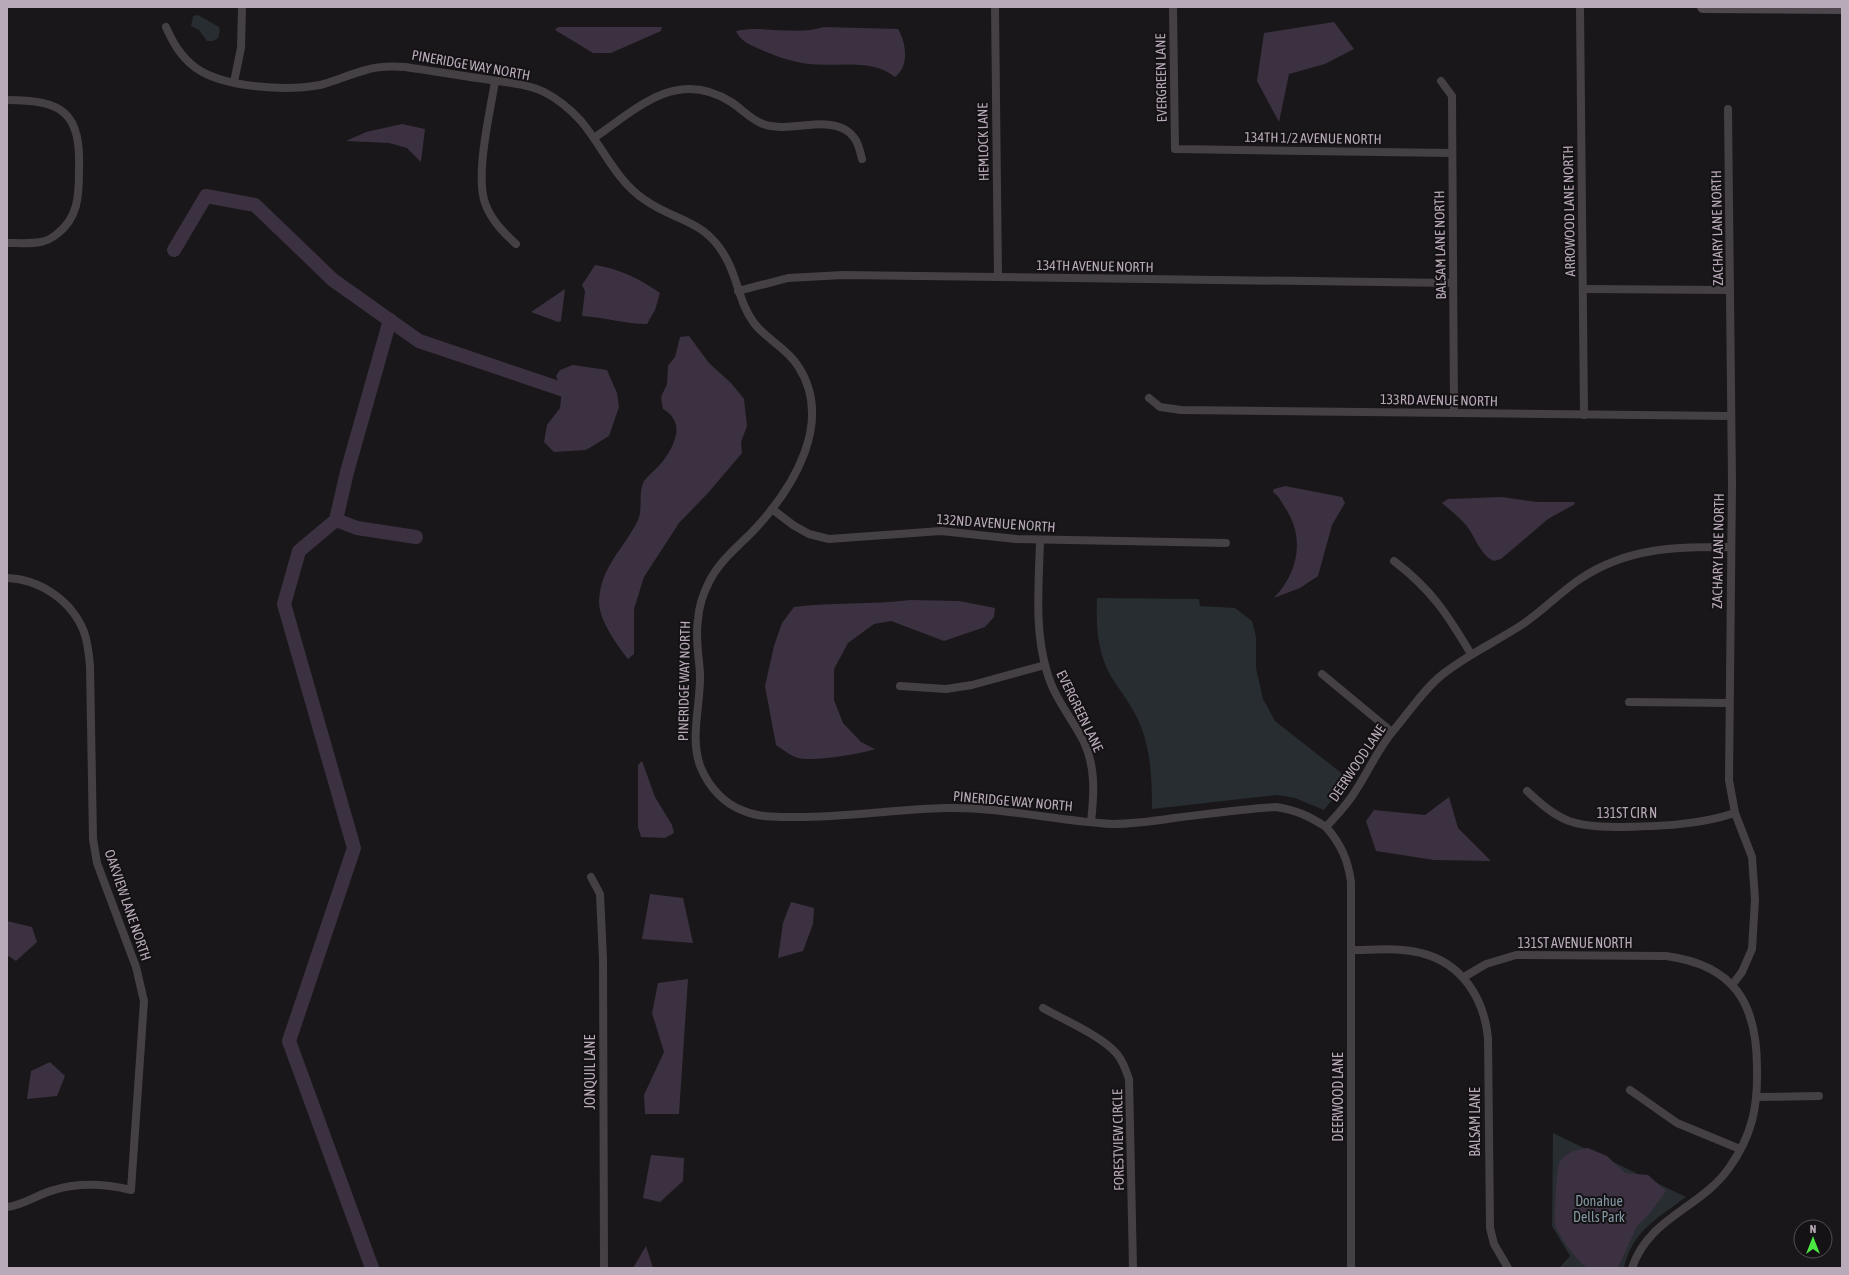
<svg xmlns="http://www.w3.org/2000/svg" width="1849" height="1275" viewBox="0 0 1849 1275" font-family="'Asap Condensed',sans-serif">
	<rect width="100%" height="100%" fill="#191719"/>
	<!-- green -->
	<g fill="#282d31">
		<polygon points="198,15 219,27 220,31 218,38 213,41 207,41 199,30 191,26 193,16"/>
		<path d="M1097,598L1199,599L1200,606L1235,608L1252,621L1256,637V668L1263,699L1275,721L1349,779L1324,810L1295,798L1277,795L1152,809C1152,780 1151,749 1139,722C1132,706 1121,692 1112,678C1097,653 1096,626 1097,598Z"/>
		<path d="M1553,1133L1686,1197C1658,1218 1632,1231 1624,1268H1559L1570,1256L1552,1226Z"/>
	</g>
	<!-- water -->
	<g fill="#3c3141">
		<polygon points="1334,22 1354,49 1325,64 1289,74 1279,122 1257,81 1264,33"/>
		<polygon points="558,27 662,27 661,31 611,53 593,53 555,30"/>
		<path d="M824,27L898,29C906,42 910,66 895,77C873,58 836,67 809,64C791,62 773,55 757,48C748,44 740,40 736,31C764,25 796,36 824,27Z"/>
		<polygon points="402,124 425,129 421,162 407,148 389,143 346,141 366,132"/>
		<path d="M595,265C620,269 640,279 660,293L655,310L647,324C625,324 604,317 582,316L585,291L582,285Z"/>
		<polygon points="565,289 561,321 558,322 531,312"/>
		<path d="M689,336L709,363L731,383L744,399L747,426L741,442L742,453L708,493L679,523L644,577L634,609V654L628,659C617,645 599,620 599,602C600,567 624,549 638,520C643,509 638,492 644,481C649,474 658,468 663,461C675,445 686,422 663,409L661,397L667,384L668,366L675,357L680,337Z"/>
		<polygon points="573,365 607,370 617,393 619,407 609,436 586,450 554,452 544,442 547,425 560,408 562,390 556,376 560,370"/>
		<path d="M1285,486L1342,497L1345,503L1332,525L1318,576L1300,588L1274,598C1298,573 1305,539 1286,509C1282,503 1279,496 1273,492L1274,489Z"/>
		<path d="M1502,497L1537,502H1574L1575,504L1548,519L1501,559L1494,561C1480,555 1475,536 1466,525C1459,517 1450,510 1442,503L1448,499Z"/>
		<path d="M910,600L959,601L995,608L994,617L985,627L944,641L891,621L874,624L848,643L834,669V700L843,723L861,742L875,749C861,754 812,762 798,758C791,756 782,749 776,745L765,686L774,646L782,623L794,607C832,602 871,605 910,600Z"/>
		<polygon points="642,761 655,797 672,825 674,833 665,838 641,837 638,827 638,765"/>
		<polygon points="1449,797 1458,828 1491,861 1434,860 1376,851 1366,821 1374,810 1425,815"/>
		<polygon points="650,894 683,898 693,943 642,939"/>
		<polygon points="791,902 814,908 813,924 803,951 778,958 783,923"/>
		<polygon points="7,921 32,927 37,942 16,961 7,955"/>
		<polygon points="688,979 679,1114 645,1114 644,1095 664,1052 652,1013 658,983"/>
		<polygon points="50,1062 65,1076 57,1096 27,1099 31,1071"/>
		<path d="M1588,1148L1607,1156L1625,1173L1648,1175L1666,1191L1650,1213L1637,1226L1618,1268C1608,1268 1593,1271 1585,1266C1576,1260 1557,1233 1555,1224C1554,1217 1557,1167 1559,1163C1567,1151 1576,1150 1588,1148Z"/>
		<polygon points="651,1155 684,1158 683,1181 660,1202 643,1198"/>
		<polygon points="646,1246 653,1268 633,1268"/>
	</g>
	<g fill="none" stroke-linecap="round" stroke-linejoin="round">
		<!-- river -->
		<g stroke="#3c3141" stroke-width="14">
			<polyline points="174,250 206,196 255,205 333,280 419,341 579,395"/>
			<polyline points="336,520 357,528 416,537"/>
			<polyline points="372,1268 289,1041 354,848 284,604 299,551 336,520 347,472 390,320"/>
		</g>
		<!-- street -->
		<g stroke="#454044" stroke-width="8">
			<polyline points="995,7 998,277"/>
			<polyline points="1173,7 1175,149 1451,153"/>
			<polyline points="1580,7 1584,415"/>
			<path d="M166,27C173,43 181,57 196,68C224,88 287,91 320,85C336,81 350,74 366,70C379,66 392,66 405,67C434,71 462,76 491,80C509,83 528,84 544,92C558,99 571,110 581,121C603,147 616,181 645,200C676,222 705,219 726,258C738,279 739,303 754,323C767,340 787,348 798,366C834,421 794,487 755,529C739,546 720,560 709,582C703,594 699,606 698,619C695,638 699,656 700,674C701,704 689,739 701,768C709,787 724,804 744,811C758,817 775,817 790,817C843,818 895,809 947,808C1002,807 1057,821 1112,824C1133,824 1154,821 1174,818C1208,814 1242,809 1276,807C1296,810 1309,816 1326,827"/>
			<path d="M495,81C490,113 475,174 485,203C491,220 503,232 516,244"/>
			<polyline points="1441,81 1452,96 1454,413"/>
			<polyline points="234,82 241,48 242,7"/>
			<path d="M7,100C64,100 81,113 79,171C79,196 78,218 57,234C52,238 46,241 41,242C30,244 18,243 7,243"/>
			<polyline points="1728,109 1732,482 1729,780 1735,813 1752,857 1755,900 1752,949 1742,972 1732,985"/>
			<path d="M594,138C618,122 649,94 678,90C696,87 715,92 731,102C742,109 750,119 763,124C790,133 822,117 844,129C857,136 859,147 862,159"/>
			<polyline points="1583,289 1730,290"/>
			<polyline points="738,291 788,278 843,275 1453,283"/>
			<polyline points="1149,398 1160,407 1181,410 1731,416"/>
			<polyline points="772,509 793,525 809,534 829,539 941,531 1016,539 1226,543"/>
			<path d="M1040,540C1039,584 1034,630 1047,672C1054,698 1072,718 1084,742C1096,768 1094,794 1091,822"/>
			<path d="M1394,561C1432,590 1447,614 1471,654"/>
			<path d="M7,578C40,579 72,601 84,632C88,643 89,654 90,666L93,839L97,863L136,967L144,1001L131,1190C106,1184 80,1182 54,1190C38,1194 24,1205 7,1207"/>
			<polyline points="1322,674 1392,732"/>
			<polyline points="900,686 946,689 972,685 1045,665"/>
			<polyline points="1629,702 1729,703"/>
			<path d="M1527,791C1540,803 1553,815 1569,821C1587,827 1606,827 1624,827C1662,826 1698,825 1735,813"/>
			<polyline points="591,877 600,894 603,959 604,1268"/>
			<path d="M1351,950C1374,950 1399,947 1421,953C1462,963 1484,998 1488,1038L1490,1228L1494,1244L1508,1268"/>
			<path d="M1464,977L1486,964L1516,955L1666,956C1734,965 1757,1003 1757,1068C1758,1107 1752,1136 1729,1168C1700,1209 1649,1217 1632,1268"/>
			<path d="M1043,1008C1064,1020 1102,1036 1117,1054C1123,1061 1126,1070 1129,1079L1133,1268"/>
			<polyline points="1630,1090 1677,1123 1740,1149"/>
			<polyline points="1758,1097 1819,1096"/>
			<path d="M1351,1268V882C1348,860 1341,844 1326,827C1337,815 1348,804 1356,790C1369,770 1378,749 1393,731C1409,712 1424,689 1443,674C1467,655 1495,642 1520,626C1542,612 1559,593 1580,579C1628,547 1675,547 1731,547"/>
		</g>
		<!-- secondary -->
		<polyline stroke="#4e474d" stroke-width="12" points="1703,7 1842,8"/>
	</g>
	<g text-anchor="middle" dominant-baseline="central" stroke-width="4" stroke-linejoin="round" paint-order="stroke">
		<!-- street labels -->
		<g font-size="14" fill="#b8aab8" stroke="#141214">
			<text transform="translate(471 65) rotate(10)">PINERIDGE WAY NORTH</text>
			<text transform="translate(1161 78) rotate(-91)">EVERGREEN LANE</text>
			<text transform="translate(1313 138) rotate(1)">134TH 1/2 AVENUE NORTH</text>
			<text transform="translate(983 142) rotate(-91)">HEMLOCK LANE</text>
			<text transform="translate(1569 211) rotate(-91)">ARROWOOD LANE NORTH</text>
			<text transform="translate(1717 228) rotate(-91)">ZACHARY LANE NORTH</text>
			<text transform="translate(1440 245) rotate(-91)">BALSAM LANE NORTH</text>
			<text transform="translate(1095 266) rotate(1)">134TH AVENUE NORTH</text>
			<text transform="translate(1439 400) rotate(1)">133RD AVENUE NORTH</text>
			<text transform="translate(996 523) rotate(4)">132ND AVENUE NORTH</text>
			<text transform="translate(1718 551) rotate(-89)">ZACHARY LANE NORTH</text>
			<text transform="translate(684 681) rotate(-89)">PINERIDGE WAY NORTH</text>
			<text transform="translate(1080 711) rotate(64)">EVERGREEN LANE</text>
			<text transform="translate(1357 763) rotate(-56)">DEERWOOD LANE</text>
			<text transform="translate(1013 801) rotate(5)">PINERIDGE WAY NORTH</text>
			<text x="1627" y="813">131ST CIR N</text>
			<text transform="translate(128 905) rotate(71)">OAKVIEW LANE NORTH</text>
			<text x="1575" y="943">131ST AVENUE NORTH</text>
			<text transform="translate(590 1072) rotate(-90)">JONQUIL LANE</text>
			<text transform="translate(1338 1097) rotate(-90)">DEERWOOD LANE</text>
			<text transform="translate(1475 1122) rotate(-90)">BALSAM LANE</text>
			<text transform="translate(1118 1140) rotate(-91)">FORESTVIEW CIRCLE</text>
		</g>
		<!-- park labels -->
		<g font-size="14" fill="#8397a2" stroke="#141214">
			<text x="1599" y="1201">Donahue<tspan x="1599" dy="16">Dells Park</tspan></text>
		</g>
	</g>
	<!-- border -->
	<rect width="1849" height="1275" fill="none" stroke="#b8aab8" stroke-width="16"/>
	<!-- north arrow -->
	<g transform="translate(1813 1239)"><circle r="19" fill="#141214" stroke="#564f56"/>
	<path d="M0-3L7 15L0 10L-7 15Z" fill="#4ae642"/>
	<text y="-6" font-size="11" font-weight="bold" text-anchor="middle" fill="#b8aab8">N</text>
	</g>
</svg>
